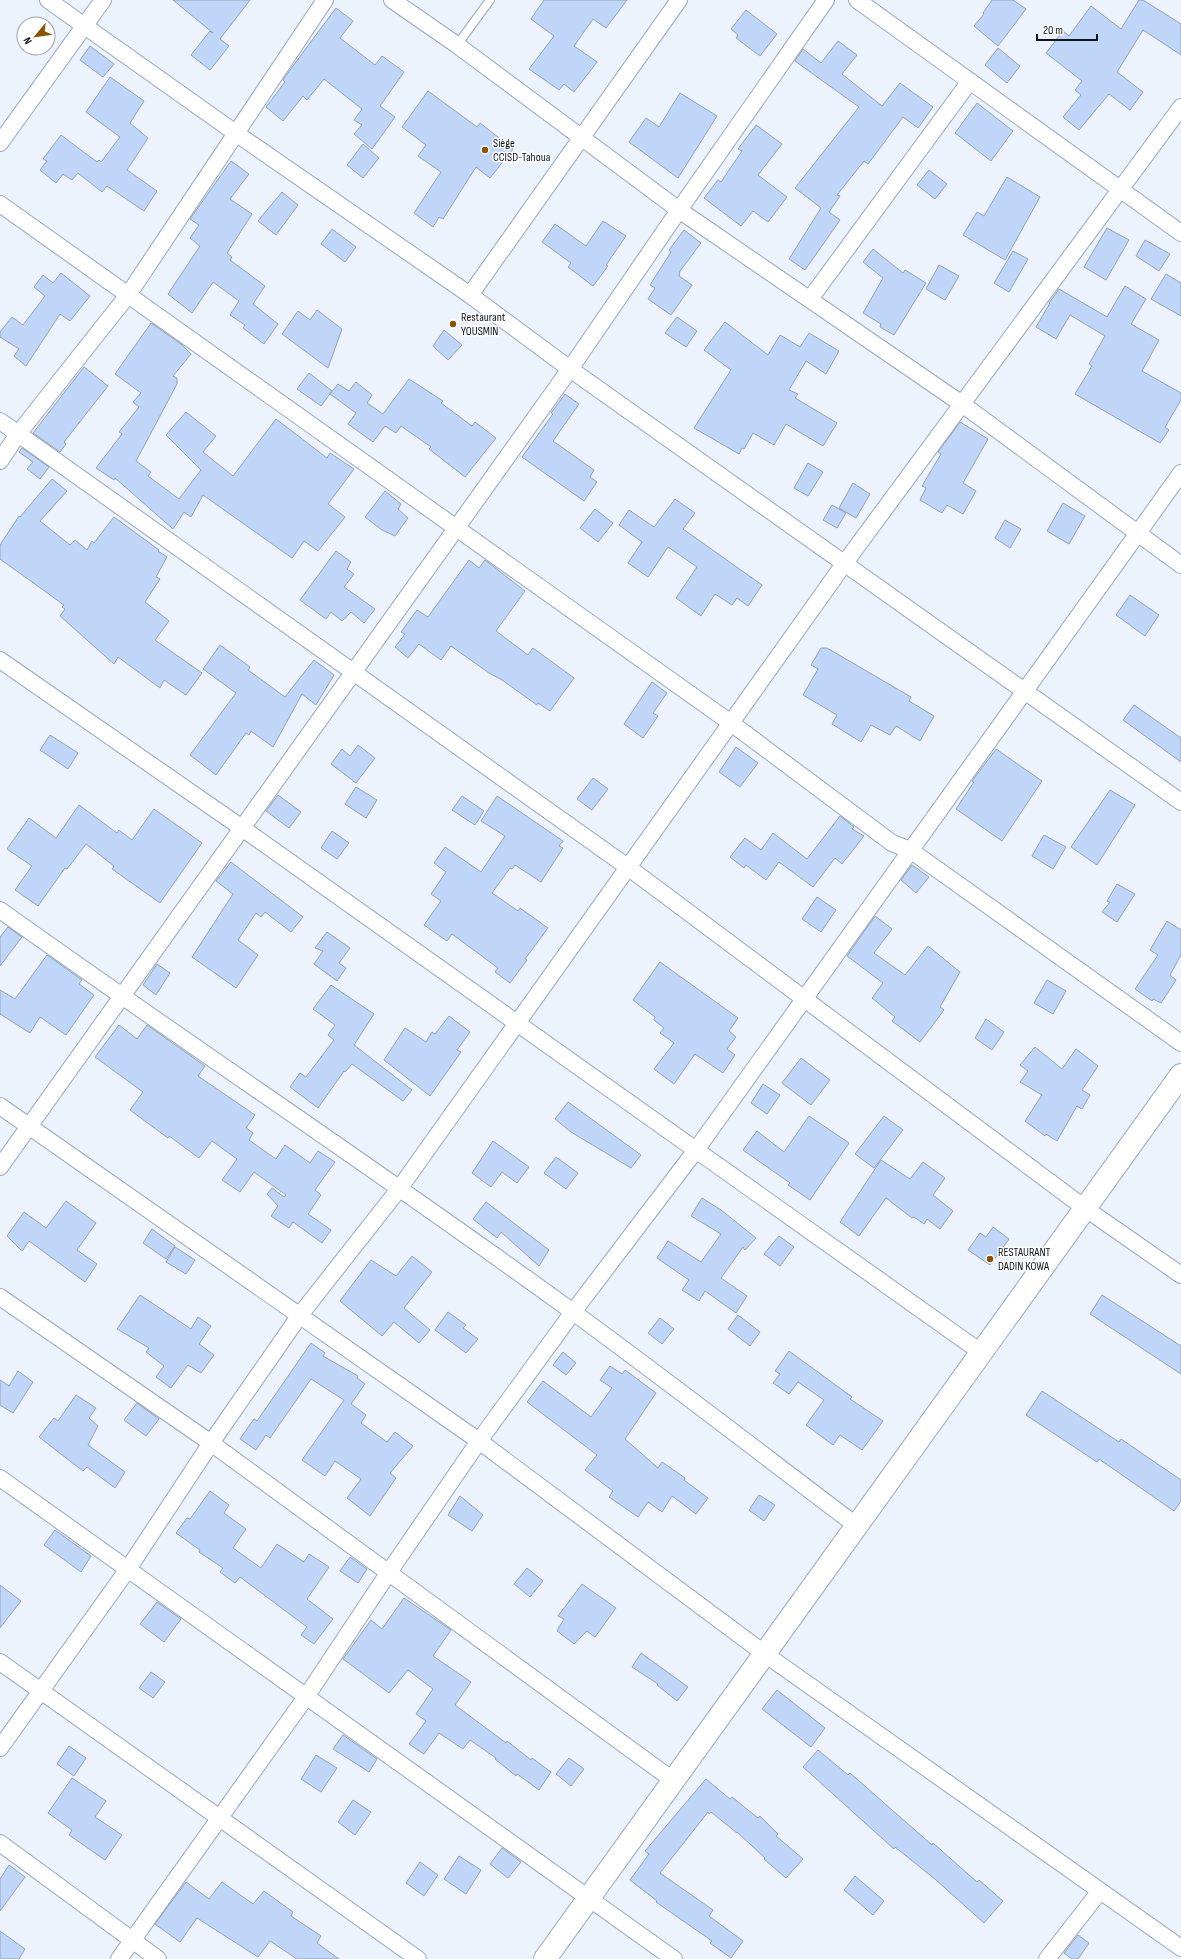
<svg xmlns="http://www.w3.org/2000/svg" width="1181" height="1959" viewBox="0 0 1181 1959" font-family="'Sofia Sans Condensed',sans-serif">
	<rect width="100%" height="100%" fill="#edf3fc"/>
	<!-- building -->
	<g fill="#bfd6f8" stroke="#93a1b5">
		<polygon points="173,0 250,0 220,39 229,46 210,70 191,55 210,31 213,33"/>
		<polygon points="544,0 627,0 606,28 593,19 574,46 597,62 574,92 564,84 559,90 529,69 554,36 531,19"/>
		<polygon points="992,0 1013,0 1026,9 998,46 974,26 984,14 983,13"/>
		<polygon points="1139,0 1143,0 1181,24 1181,55 1143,30 1117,72 1143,92 1130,110 1109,94 1079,130 1063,117 1081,95 1075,90 1082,81 1046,53 1063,31 1069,36 1091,6 1121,29"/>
		<polygon points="336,8 353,21 340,38 375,65 382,56 404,72 380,106 395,117 372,149 354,134 362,125 354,120 362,109 324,79 307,100 303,96 283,121 266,107 285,82 283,80 287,74"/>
		<polygon points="746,10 777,34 760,56 736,38 738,35 731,29"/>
		<polygon points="838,41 857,55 842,74 882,106 900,83 933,107 918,128 903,117 868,164 864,161 837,195 840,196 829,212 840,220 805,270 789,259 821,208 795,188 859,107 795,61 803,49 821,63"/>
		<polygon points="90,46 114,64 103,77 80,60"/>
		<polygon points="998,48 1020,66 1007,83 985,65"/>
		<polygon points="110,77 144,101 130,123 148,138 127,170 157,191 144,211 107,186 102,192 78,173 72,180 63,174 56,183 40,170 47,161 43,159 61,135 97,162 99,160 101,162 120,137 86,112"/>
		<polygon points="428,91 477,127 480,123 513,149 490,178 476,167 443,219 439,217 433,227 414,213 441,172 418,156 426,145 402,127"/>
		<polygon points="680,93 717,116 678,178 629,142 646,118 659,127"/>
		<polygon points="977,103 1013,131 991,161 955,133"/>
		<polygon points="756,125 782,144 758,175 787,197 768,222 753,211 741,226 704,198 718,180 721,182 742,151 738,149"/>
		<polygon points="363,144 379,158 363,178 347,165"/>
		<polygon points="231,161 249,174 230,199 252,214 227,253 232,257 230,260 265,286 253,304 278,324 264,344 243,328 245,325 230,315 239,301 213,282 192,313 168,294 200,246 190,238 199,225 190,219"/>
		<polygon points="929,170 947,184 935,199 917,185"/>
		<polygon points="1007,177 1040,197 1005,260 963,235 977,212 984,216"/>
		<polygon points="282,192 298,205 276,235 258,221"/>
		<polygon points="603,221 626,236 606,265 608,266 593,286 568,267 571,263 542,242 555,224 586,246"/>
		<polygon points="1107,228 1129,240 1106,280 1084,267"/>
		<polygon points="332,229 356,247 345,262 321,244"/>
		<polygon points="684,230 701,243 680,271 679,276 692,285 671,315 648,299 655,288 650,285 671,252 669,250"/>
		<polygon points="1145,240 1170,254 1159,271 1136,256"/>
		<polygon points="873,249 903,273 905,270 926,283 894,335 880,327 881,324 863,313 883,278 863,262"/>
		<polygon points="1013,251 1028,259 1009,292 994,283"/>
		<polygon points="939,265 959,276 945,300 926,289"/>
		<polygon points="61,273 90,296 70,321 60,314 26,366 14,356 19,349 0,337 0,332 12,317 23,325 45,296 34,287 43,275 53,283"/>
		<polygon points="1166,274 1181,283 1181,316 1151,299"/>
		<polygon points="1125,286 1146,299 1131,324 1159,340 1142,371 1181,393 1181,400 1165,427 1169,430 1160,443 1075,394 1092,366 1089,364 1105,336 1070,315 1056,339 1036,327 1050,303 1049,303 1059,289 1107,317"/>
		<polygon points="317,310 342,329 328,368 282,334 298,311 310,320"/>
		<polygon points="677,317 697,331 686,347 665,333"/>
		<polygon points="725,322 768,355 780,335 800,347 809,333 839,351 826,374 806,361 789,390 798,394 795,398 837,423 823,446 786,424 774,445 753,433 744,449 742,448 739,454 694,428 731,370 704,350"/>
		<polygon points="151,323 181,344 191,354 173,376 177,378 177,384 136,461 151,472 148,476 179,499 201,470 166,435 186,412 216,436 203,452 233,476 276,419 327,458 330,453 354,469 328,504 345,517 318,551 304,541 292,558 203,495 191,517 184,512 173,529 115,478 114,480 96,468 122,434 119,432 139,407 133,402 141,393 115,374"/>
		<polygon points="444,330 462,345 448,360 433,346"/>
		<polygon points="84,367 108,386 64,442 66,444 60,452 33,433"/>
		<polygon points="309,373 332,391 321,406 297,389"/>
		<polygon points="409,379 443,401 441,403 472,426 475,422 496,438 465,477 429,449 431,447 401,426 396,433 385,426 373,442 348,424 356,413 330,394 338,384 349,391 356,382 372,395 367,403 383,414"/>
		<polygon points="565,394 579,404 553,441 594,470 590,477 597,482 584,501 522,457 553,414 551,413"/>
		<polygon points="960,422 988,439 963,483 976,491 963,514 947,505 942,513 920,500 926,488 922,486 941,454 938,452"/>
		<polygon points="22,448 49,467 40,479 27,469 33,462 19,452"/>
		<polygon points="808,463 823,472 808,496 794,488"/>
		<polygon points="52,479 67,491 40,521 70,545 75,540 87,550 92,541 94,543 114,517 159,550 158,551 167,557 156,577 160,579 145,602 169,621 155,640 202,673 186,695 164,680 160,688 118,657 114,664 60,616 65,609 62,607 64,605 0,559 0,545 19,516 20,517"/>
		<polygon points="853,483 870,494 856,518 839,508"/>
		<polygon points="385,491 401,504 398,509 408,518 395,536 382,530 365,517"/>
		<polygon points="675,499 695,513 683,529 762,585 748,606 737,598 732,605 715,594 701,616 676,598 697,567 668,547 648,577 628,563 642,542 619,525 629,510 654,527"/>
		<polygon points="1063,503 1085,516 1069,544 1047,531"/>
		<polygon points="832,505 846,513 837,528 823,520"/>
		<polygon points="595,509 613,523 598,542 580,528"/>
		<polygon points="1005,520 1021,529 1010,548 995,538"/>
		<polygon points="336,551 351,562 347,569 354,574 344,587 375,609 364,623 351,612 342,621 331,612 326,619 300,600"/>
		<polygon points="469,560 479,568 485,560 525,591 496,631 528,655 533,648 574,678 550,711 538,703 537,705 502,680 489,673 451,646 441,660 419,644 408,658 395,647 405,634 401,632 417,610 428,617"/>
		<polygon points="1130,595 1159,615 1145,636 1116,615"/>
		<polygon points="220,645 250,667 248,670 285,697 314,660 334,675 316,705 302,694 273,747 251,731 249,735 246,733 216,775 190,755 236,693 203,669"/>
		<polygon points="821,648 827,648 911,697 909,701 934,716 920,741 896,726 890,735 871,725 861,742 832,724 837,715 803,695 818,669 811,665"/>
		<polygon points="652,682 667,693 653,713 658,716 643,738 624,724"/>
		<polygon points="1134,705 1181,738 1181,762 1123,720"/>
		<polygon points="50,735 78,753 68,769 40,750"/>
		<polygon points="358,745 375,758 356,783 331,764 342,749 350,756"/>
		<polygon points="736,747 758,763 740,787 719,772"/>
		<polygon points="996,749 1042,781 1002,841 956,809 974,782 972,781"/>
		<polygon points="593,778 608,789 592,810 577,799"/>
		<polygon points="356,787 377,800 366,818 345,804"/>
		<polygon points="1110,790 1135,805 1097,865 1071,847"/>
		<polygon points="278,795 301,812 289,828 266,811"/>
		<polygon points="462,796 484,811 475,825 452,810"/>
		<polygon points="497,796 563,841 559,846 563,848 541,882 515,865 512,869 510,868 492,893 518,911 520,908 548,928 525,959 527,960 510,983 495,972 498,968 452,934 447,941 424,925 441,901 431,894 446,872 434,863 445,847 481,872 505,836 481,821"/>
		<polygon points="79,805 117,833 119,830 132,840 154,809 202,843 160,903 112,869 114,866 86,844 67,869 65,868 38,906 15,890 32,866 7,849 29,818 56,838"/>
		<polygon points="840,816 854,827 852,829 864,836 842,864 835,858 813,887 779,862 766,880 746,865 744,868 730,857 745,838 761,850 773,833 807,859"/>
		<polygon points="332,831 349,843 337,859 321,848"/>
		<polygon points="1044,835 1066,847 1053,869 1032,856"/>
		<polygon points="231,862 303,917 291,932 265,912 261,917 256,913 238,940 258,955 236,988 192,957 233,894 216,881"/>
		<polygon points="912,865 929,877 916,893 901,880"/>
		<polygon points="1117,884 1135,894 1117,922 1102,912 1110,902 1107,901"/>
		<polygon points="817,897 836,910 821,932 802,919"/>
		<polygon points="875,916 892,929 874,953 905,975 928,946 960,972 940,1007 944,1010 920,1042 892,1021 895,1017 872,998 883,983 847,956"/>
		<polygon points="1167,921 1181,930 1181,955 1170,975 1176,980 1161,1003 1153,999 1152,1001 1135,989 1158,955 1150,950"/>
		<polygon points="8,927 22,937 0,966 0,937"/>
		<polygon points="327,932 350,948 339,963 346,968 337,981 314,964 323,951 315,948"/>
		<polygon points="47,955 82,980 79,984 94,995 66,1035 40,1017 30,1033 0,1014 0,990 15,999"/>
		<polygon points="660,962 738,1018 729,1031 736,1037 727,1049 735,1055 723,1073 695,1054 674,1084 654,1069 674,1043 660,1033 664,1028 654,1020 655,1017 633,1000"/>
		<polygon points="157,964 170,973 156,995 143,985"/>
		<polygon points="1047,980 1066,991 1053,1014 1034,1003"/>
		<polygon points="331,985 374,1014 354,1045 412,1090 403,1101 352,1064 345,1072 344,1071 318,1108 290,1087 300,1073 306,1077 334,1040 328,1035 335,1025 313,1009"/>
		<polygon points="449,1016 470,1032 457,1050 461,1052 430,1096 384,1060 405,1028 426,1042 432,1032 435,1034"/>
		<polygon points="986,1019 1004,1032 992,1050 975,1038"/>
		<polygon points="119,1025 137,1039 147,1025 205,1066 198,1076 255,1115 246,1128 253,1133 249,1140 276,1159 285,1145 310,1163 318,1151 335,1162 315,1190 321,1195 308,1214 331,1230 322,1243 293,1222 289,1228 271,1216 278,1206 267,1194 272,1188 284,1197 286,1195 254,1172 240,1192 222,1180 237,1159 212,1141 199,1158 169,1136 168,1138 130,1110 143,1092 95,1057"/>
		<polygon points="1035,1047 1062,1069 1076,1049 1098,1066 1082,1090 1090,1095 1082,1109 1077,1106 1057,1141 1046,1134 1045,1136 1025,1121 1042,1095 1020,1082 1028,1071 1020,1065"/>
		<polygon points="801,1058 830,1080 811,1105 782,1083"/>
		<polygon points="763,1084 780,1095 767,1114 751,1103"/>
		<polygon points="568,1102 641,1155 631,1168 571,1132 555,1119"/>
		<polygon points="809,1116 849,1143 810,1200 788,1185 790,1183 743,1150 757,1131 784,1152"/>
		<polygon points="884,1116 903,1130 874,1168 855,1154"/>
		<polygon points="493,1141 529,1167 517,1183 502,1172 491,1187 472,1173"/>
		<polygon points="556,1157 578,1173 566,1189 544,1173"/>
		<polygon points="881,1160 910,1179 923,1162 945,1178 933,1195 953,1211 940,1229 927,1219 924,1224 914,1217 912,1218 886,1198 859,1236 840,1222"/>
		<polygon points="702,1198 721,1210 756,1238 745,1250 743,1247 721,1278 747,1296 736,1313 705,1291 699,1301 682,1290 689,1280 657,1258 668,1241 701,1262 721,1234 691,1216"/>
		<polygon points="66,1201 96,1223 77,1250 97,1264 85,1282 29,1241 22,1251 7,1236 24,1212 46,1228"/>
		<polygon points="486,1202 549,1250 539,1266 501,1232 497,1238 473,1219"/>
		<polygon points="993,1227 1009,1239 990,1265 968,1250 980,1233 986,1237"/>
		<polygon points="152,1229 175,1246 166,1259 143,1243"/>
		<polygon points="779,1236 794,1247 780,1266 764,1254"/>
		<polygon points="175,1247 195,1260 186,1274 166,1262"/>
		<polygon points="412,1256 432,1272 404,1308 430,1330 419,1343 394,1322 382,1336 340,1301 371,1260 396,1276"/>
		<polygon points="140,1295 191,1329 198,1317 211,1326 199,1344 214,1355 201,1373 188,1365 171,1388 156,1377 164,1366 146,1352 149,1348 117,1329"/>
		<polygon points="1102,1295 1181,1346 1181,1374 1090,1314"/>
		<polygon points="448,1312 466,1325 463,1328 478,1339 466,1353 435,1330"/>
		<polygon points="738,1315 760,1332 750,1346 728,1329"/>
		<polygon points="660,1318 674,1329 662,1344 648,1333"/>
		<polygon points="311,1343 325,1353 323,1356 358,1376 357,1378 365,1384 351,1404 366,1415 361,1423 387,1442 395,1432 413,1446 390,1473 396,1478 370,1516 347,1498 361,1479 335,1461 325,1476 302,1460 344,1400 311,1379 270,1438 266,1435 256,1450 240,1439 254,1419 257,1421"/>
		<polygon points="789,1351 852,1397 850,1399 883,1421 862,1450 840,1435 833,1445 806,1425 824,1400 798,1382 789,1394 773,1383 780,1374 775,1371"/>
		<polygon points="563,1352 576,1363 566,1375 553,1365"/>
		<polygon points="610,1366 622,1374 625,1370 656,1393 625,1439 658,1468 662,1462 685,1478 684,1480 708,1498 696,1514 672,1496 662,1512 648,1502 638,1517 609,1497 613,1491 585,1470 597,1455 527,1402 543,1381 591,1417 612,1388 600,1380"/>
		<polygon points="18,1371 33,1382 13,1413 0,1405 0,1380 9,1386"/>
		<polygon points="1042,1391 1119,1442 1121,1439 1181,1480 1181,1501 1174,1511 1099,1459 1097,1462 1026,1415"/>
		<polygon points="76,1395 96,1408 89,1418 98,1426 88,1445 125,1472 115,1488 87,1467 83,1471 39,1437 54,1418 58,1421"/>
		<polygon points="137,1403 159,1419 146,1436 124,1420"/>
		<polygon points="210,1491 229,1505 224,1513 246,1529 233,1548 261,1568 277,1544 304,1562 309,1554 329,1567 307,1599 333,1619 314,1644 301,1635 307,1627 240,1577 235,1583 220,1572 223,1568 199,1552 200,1550 176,1533 187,1518 190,1519"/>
		<polygon points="759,1495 775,1505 764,1521 749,1510"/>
		<polygon points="460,1496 483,1515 472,1531 448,1515"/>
		<polygon points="55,1530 91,1556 81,1572 44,1545"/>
		<polygon points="350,1557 367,1569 358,1583 340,1571"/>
		<polygon points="527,1568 543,1581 530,1597 514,1584"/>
		<polygon points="582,1584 616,1608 595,1637 587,1631 574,1644 557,1631 564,1619 558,1616"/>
		<polygon points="0,1585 21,1601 0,1628"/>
		<polygon points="404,1598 451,1630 433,1656 471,1682 455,1705 506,1743 507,1741 531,1760 532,1758 551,1772 539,1790 517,1774 516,1776 495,1759 496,1758 470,1740 463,1749 439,1733 424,1754 409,1744 426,1721 416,1714 433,1689 408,1670 389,1693 343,1659 371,1620 382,1629"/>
		<polygon points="157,1602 181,1619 164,1642 140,1624"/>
		<polygon points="641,1653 688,1687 677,1701 657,1685 658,1684 632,1667"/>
		<polygon points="151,1672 165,1682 153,1698 139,1688"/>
		<polygon points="777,1690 825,1728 811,1747 762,1709"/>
		<polygon points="343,1735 377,1759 369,1772 333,1749"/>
		<polygon points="69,1746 86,1758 74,1776 57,1764"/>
		<polygon points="818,1750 848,1775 850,1773 932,1845 933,1843 977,1882 979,1880 1003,1901 984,1923 936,1880 895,1847 894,1849 803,1767"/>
		<polygon points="316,1755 337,1768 321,1792 301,1779"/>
		<polygon points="569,1758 584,1769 571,1786 556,1774"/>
		<polygon points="72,1778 106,1801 95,1817 122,1835 105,1860 69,1835 72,1830 48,1813"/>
		<polygon points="706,1779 730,1799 732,1797 758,1818 760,1816 778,1834 776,1836 803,1859 786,1878 764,1859 765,1858 737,1832 737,1833 711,1812 709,1814 708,1812 660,1873 713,1910 709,1916 743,1941 731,1958 710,1943 712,1941 656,1902 657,1901 630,1880 649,1854 645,1851"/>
		<polygon points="353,1800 371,1812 355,1835 338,1822"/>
		<polygon points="502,1848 521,1862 508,1878 490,1864"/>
		<polygon points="459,1856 481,1870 466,1894 444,1879"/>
		<polygon points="420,1862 438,1875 424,1896 406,1883"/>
		<polygon points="9,1865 25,1877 0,1911 0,1879"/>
		<polygon points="855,1876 884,1901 873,1915 844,1890"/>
		<polygon points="186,1882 209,1899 222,1882 253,1904 264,1891 293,1912 291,1916 321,1936 317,1943 339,1959 297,1959 270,1941 258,1957 197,1918 180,1942 155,1924"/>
		<polygon points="0,1931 25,1949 19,1959 0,1959"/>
		<polygon points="1078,1935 1089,1943 1078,1959 1072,1959 1064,1953"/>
	</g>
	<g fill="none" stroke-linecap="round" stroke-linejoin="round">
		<!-- lane casing -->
		<g stroke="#99a7bc" stroke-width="10">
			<polyline id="lane" points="457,45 490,0"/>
		</g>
		<!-- street casing -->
		<g stroke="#99a7bc" stroke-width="18">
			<g id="street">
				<polyline points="48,0 237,134 470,295 570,369 1181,802"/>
				<polyline points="392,0 457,45 679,210 962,404 1181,565"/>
				<polyline points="857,0 1181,233"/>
				<polyline points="0,143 103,0"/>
				<polyline points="0,204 731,723 892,843 910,850 1181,1043"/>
				<polyline points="470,295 679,0"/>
				<polyline points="810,299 970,81"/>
				<polyline points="0,421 629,868 1086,1209 1181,1275"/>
				<polyline points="0,461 18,434 128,295 325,0"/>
				<polyline points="0,660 242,828 982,1353"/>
				<path d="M0,910C190,1046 385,1175 573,1312C669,1382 763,1455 857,1526"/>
				<polyline points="0,1106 479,1441 765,1654 1181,1948"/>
				<polyline points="0,1167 570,369 679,210 826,0"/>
				<polyline points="0,1297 211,1443 674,1781"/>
				<polyline points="0,1478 674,1959"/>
				<polyline points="0,1662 418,1959"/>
				<polyline points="0,1748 128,1569 211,1443 300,1315 399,1189 844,564 1181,107"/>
				<polyline points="0,1843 158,1959"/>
				<polyline points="119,1959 306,1697 389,1572 479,1441 573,1312 696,1150 1181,473"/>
				<polyline points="1047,1959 1100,1891"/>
			</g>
		</g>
		<!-- secondary casing -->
		<g stroke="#99a7bc" stroke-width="24">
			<polyline id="secondary" points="545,1959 1181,1075"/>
		</g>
		<!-- lane -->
		<use href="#lane" stroke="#fff" stroke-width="8"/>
		<!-- street -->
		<use href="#street" stroke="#fff" stroke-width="16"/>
		<!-- secondary -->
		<use href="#secondary" stroke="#fff" stroke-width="22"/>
	</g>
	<!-- markers -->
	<g fill="#8b5306" stroke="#fff" stroke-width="1.5">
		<circle cx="485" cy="150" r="4"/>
		<circle cx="453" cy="324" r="4"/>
		<circle cx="990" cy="1259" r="4"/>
	</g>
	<g text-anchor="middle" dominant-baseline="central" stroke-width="3" stroke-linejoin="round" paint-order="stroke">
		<!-- poi labels -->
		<g font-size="12" fill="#0f141b" stroke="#fff" text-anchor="start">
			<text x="493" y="143">Siège<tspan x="493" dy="14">CCISD-Tahoua</tspan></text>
			<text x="461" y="317">Restaurant<tspan x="461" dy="14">YOUSMIN</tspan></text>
			<text x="998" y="1252">RESTAURANT<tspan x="998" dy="14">DADIN KOWA</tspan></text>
		</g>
	</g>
	<!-- north arrow -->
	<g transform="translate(36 36) rotate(241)"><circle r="19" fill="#ffffff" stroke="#9fa1a4"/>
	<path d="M0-3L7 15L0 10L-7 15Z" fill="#8b5306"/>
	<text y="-6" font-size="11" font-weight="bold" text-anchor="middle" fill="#0f141b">N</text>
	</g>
	<!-- scale -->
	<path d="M1037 34v6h60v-6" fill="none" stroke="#0f141b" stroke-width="2"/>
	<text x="1043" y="34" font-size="12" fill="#0f141b" stroke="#ffffff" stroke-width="3" paint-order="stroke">20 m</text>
</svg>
